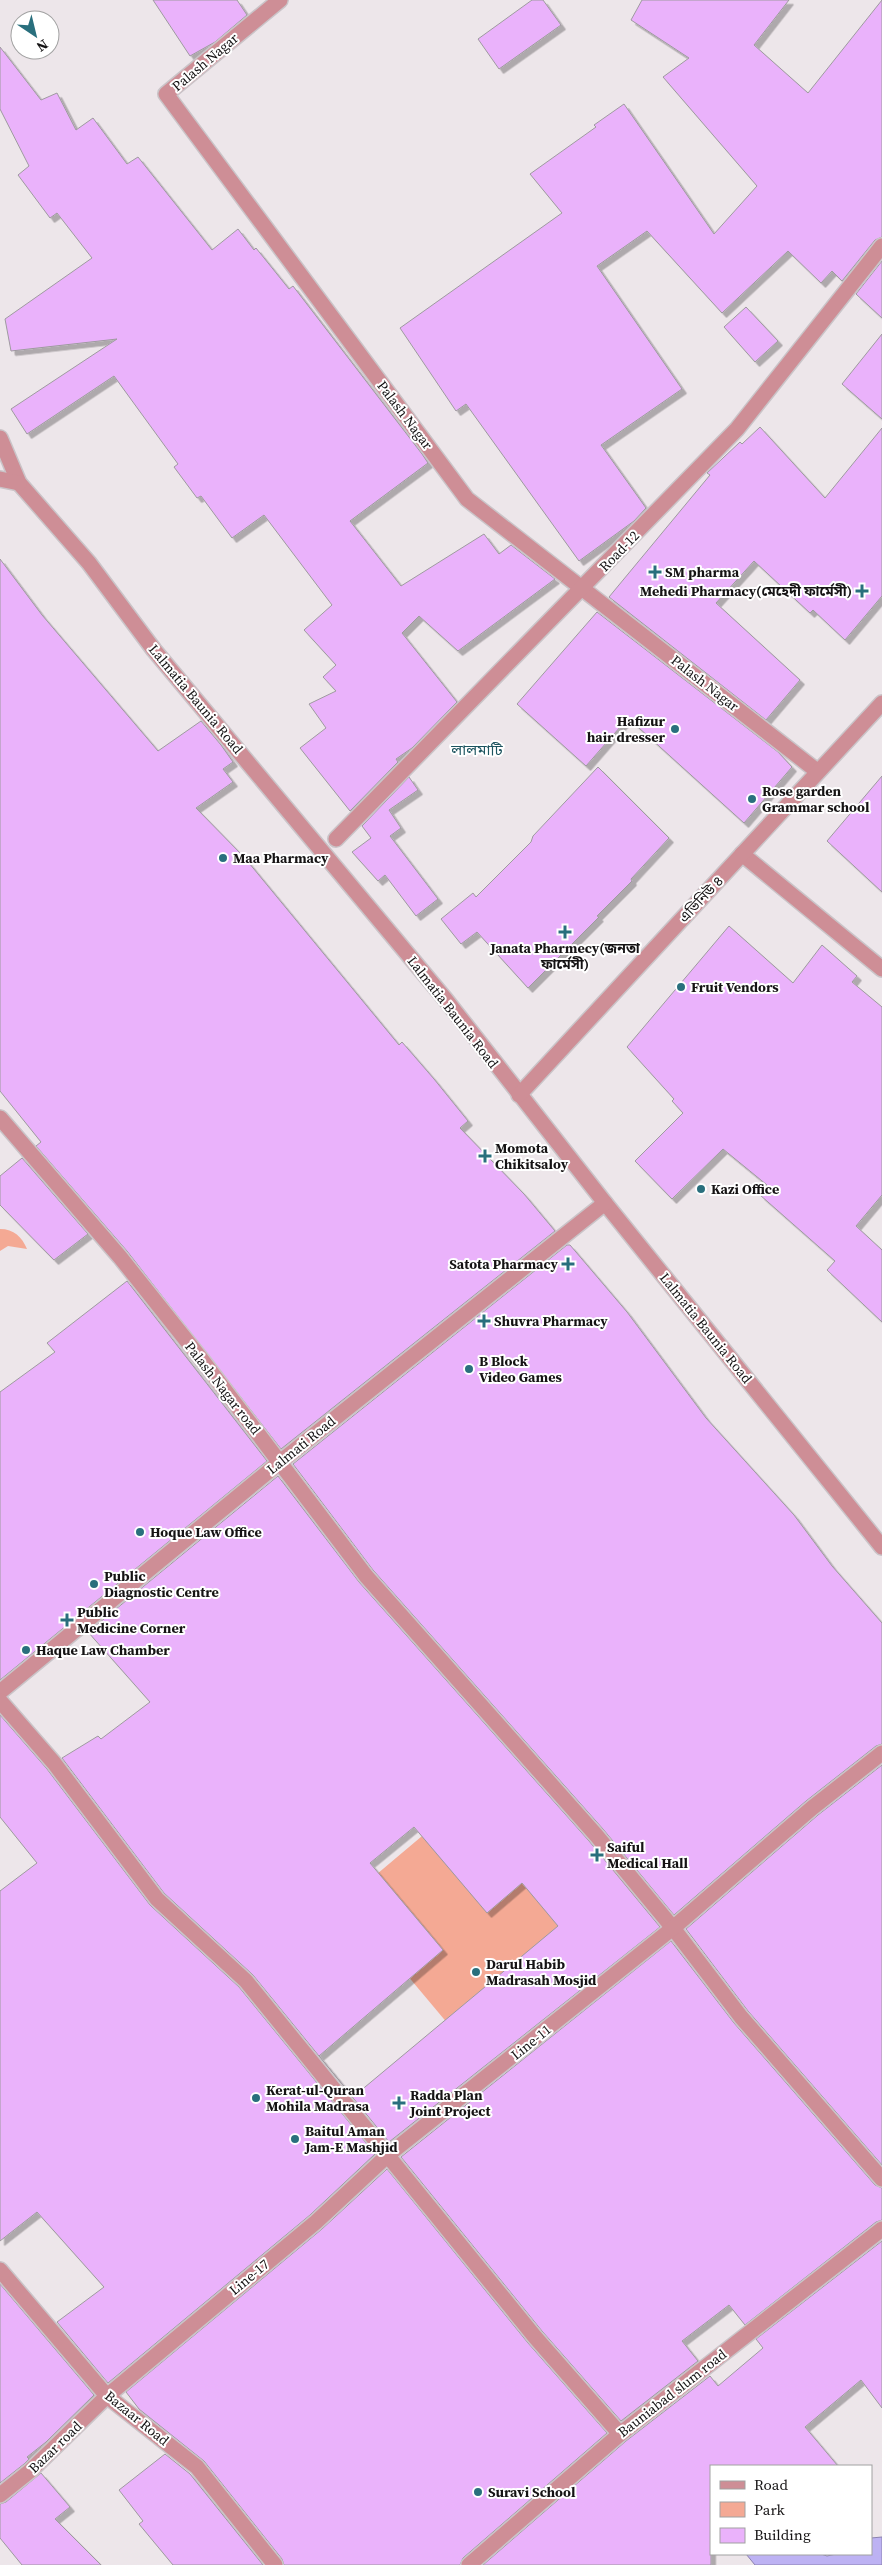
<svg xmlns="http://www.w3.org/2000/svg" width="882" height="2565" viewBox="0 0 882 2565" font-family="'Source Serif 4','Noto Sans Bengali',serif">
	<defs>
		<filter id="shadow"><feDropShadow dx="4.5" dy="4.5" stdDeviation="0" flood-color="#0004"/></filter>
	</defs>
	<rect width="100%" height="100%" fill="#ede6ea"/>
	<!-- green -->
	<g fill="#f4a994">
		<path d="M0,1229C14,1229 22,1237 27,1249L8,1246L0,1251Z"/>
		<polygon points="498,1772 588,1877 610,1858 640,1894 464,2043 345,1901"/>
	</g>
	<!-- water -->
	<polygon fill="#bdb2f3" stroke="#8b82b0" points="882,2537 882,2565 755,2565 746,2554 821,2554 827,2556 836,2554 871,2554 871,2538"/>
	<!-- building -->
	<g fill="#eab2fb" stroke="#9e9a9f" fill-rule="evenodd" filter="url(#shadow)">
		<polygon points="153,0 237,0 247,15 215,42 190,56"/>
		<polygon points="532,0 543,0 561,25 499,69 478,39"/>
		<polygon points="642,0 789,0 754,45 808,93 882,0 882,237 875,240 842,281 832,271 821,283 788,251 722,313 647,231 597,266 682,389 601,445 646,508 634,521 579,561 466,404 456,411 400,328 562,213 530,174 596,127 594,125 624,104 714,234 757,186 663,77 689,58 631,20"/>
		<polygon points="0,47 41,100 57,93 76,130 93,118 127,164 138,157 212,250 238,229 254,250 256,248 289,289 293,286 422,454 428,463 350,521 401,586 484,534 499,554 511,545 555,579 458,651 419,616 402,633 457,702 412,748 396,759 398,762 350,811 300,748 326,728 309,704 336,691 323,677 336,665 304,630 332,605 264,515 232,538 201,496 197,498 174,467 178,464 114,376 27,434 11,409 117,339 11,351 5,319 92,258 57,213 50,218 18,175 29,166 0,109"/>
		<polygon points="882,261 882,318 856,294"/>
		<polygon points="746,307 778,341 755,362 724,327"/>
		<polygon points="882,334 882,419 842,384"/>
		<polygon points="760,427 825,498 882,428 882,596 845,640 813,610 810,613 754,561 716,603 800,680 766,720 609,597 710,475 707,473 740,442 742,444"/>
		<polygon points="0,559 42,615 158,751 201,721 221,745 233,762 223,769 233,782 196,808 244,857 399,1045 402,1042 434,1079 468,1121 460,1128 524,1194 555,1231 281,1449 127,1251 36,1146 41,1142 0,1091"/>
		<polygon points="597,612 778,752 792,767 744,823 628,718 586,766 517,704"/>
		<polygon points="598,767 669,838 631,879 632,881 597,916 599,917 528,988 477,932 461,944 441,919 473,893 476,897 531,842 533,836"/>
		<polygon points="882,776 882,892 827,841"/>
		<polygon points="409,777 418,790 389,810 401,828 390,836 438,899 416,916 385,875 378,881 352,852 371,838 362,826"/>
		<polygon points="729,926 793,983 822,945 857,976 852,982 882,1007 882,1195 856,1226 882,1250 882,1322 827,1270 835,1261 760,1195 767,1185 723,1149 672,1199 635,1161 683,1113 672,1101 674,1099 627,1047"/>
		<polygon points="22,1158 88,1234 54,1260 0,1205 0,1176"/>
		<polygon points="567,1245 570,1245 627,1312 706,1418 794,1515 832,1566 882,1623 882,1744 876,1746 806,1801 674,1915 603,1829 373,1570 293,1464"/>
		<polygon points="127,1281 267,1461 0,1680 0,1392 55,1352 47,1343"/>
		<path d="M278,1476L359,1582L589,1841L660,1927L389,2142L253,1975L164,1893L62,1758L98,1736L101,1739L150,1702L88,1632ZM414,1827L487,1913L522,1883L558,1926L353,2097L319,2056L443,1950L370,1863Z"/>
		<polygon points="0,1715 47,1769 150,1905 239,1987 375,2154 310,2215 108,2383 57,2322 104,2287 37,2212 0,2241 0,1891 37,1863 0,1817"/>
		<polygon points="882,1765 882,2165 748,2011 686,1929 818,1815"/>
		<polygon points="671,1941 734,2023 875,2185 882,2188 882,2220 876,2222 745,2325 729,2305 682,2341 698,2361 621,2421 542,2331 401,2157"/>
		<polygon points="387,2169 528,2343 607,2433 463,2558 460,2565 284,2565 282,2559 204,2461 139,2409 126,2392 322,2229"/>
		<polygon points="882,2241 882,2408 861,2380 805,2427 838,2466 711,2466 711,2565 483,2565 626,2441 710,2376 718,2386 763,2348 756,2339"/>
		<polygon points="0,2284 94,2395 46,2442 27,2457 29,2459 24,2464 0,2483"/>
		<polygon points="165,2454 190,2474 263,2565 173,2565 139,2524 143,2521 119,2490"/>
		<polygon points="41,2473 70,2507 55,2519 101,2565 22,2565 0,2538 0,2504 6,2502"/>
	</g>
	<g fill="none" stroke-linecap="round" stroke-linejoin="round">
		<!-- minor casing -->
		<g stroke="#cac4c8" stroke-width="18">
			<g id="minor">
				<polyline points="280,0 166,94 467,499 817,771"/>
				<polyline points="0,438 19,483 89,563 154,650 446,1000 605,1203 882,1547"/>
				<polyline points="0,479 19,483"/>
				<polyline points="336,839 737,429 882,246"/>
				<polyline points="742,854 882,969"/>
				<polyline points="519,1095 882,703"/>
				<polyline points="0,1118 120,1257 202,1360 366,1576 596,1835 673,1928 741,2017 882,2179"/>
				<polyline points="0,1692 280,1462 605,1203"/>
				<polyline points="0,1701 54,1763 157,1899 246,1981 535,2337 620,2434"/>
				<polyline points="0,2270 107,2396 197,2467 275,2565"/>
				<polyline points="0,2495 30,2471 107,2396 316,2222 388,2155 673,1928 812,1808 882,1753"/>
				<polyline points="469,2565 620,2434 882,2229"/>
			</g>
		</g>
		<!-- minor -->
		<use href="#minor" stroke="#ce8e96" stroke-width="15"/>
	</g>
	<!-- markers -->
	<g fill="#296f7d" stroke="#fff" stroke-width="2">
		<path d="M652.5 564.5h5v5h5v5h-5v5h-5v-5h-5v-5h5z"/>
		<path d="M859.5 583.5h5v5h5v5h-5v5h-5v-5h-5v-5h5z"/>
		<circle cx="675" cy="729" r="5"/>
		<circle cx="752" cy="799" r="5"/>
		<circle cx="223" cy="858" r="5"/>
		<path d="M562.5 924.5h5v5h5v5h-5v5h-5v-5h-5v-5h5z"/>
		<circle cx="681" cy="987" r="5"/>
		<path d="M482.5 1148.5h5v5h5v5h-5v5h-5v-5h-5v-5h5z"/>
		<circle cx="701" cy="1189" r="5"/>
		<path d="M565.5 1256.5h5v5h5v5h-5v5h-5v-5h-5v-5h5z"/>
		<path d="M481.5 1313.5h5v5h5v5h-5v5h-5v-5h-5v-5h5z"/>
		<circle cx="469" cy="1369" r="5"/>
		<circle cx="140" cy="1532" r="5"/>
		<circle cx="94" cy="1584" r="5"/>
		<path d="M64.5 1612.5h5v5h5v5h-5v5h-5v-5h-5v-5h5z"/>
		<circle cx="26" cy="1650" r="5"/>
		<path d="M594.5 1847.5h5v5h5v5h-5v5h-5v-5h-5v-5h5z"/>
		<circle cx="476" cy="1972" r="5"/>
		<circle cx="256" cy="2098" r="5"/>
		<path d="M396.5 2095.5h5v5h5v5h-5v5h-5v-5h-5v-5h5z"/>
		<circle cx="295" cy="2139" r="5"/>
		<circle cx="478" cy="2492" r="5"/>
	</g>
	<g text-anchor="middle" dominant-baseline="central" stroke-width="4" stroke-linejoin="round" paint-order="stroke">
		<!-- street labels -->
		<g font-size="14" fill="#151314" stroke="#fff">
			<text transform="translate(205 62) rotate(-40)">Palash Nagar</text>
			<text transform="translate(405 415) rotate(53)">Palash Nagar</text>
			<text transform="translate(619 551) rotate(-46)">Road-12</text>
			<text transform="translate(705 683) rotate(38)">Palash Nagar</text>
			<text transform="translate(196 699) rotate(50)">Lalmatia Baunia Road</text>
			<text transform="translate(701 899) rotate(-47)">এভিনিউ ৪</text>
			<text transform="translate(453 1012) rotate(52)">Lalmatia Baunia Road</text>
			<text transform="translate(706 1328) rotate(51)">Lalmatia Baunia Road</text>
			<text transform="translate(223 1388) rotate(52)">Palash Nagar road</text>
			<text transform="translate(301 1445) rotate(-39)">Lalmati Road</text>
			<text transform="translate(531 2042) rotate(-39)">Line-11</text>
			<text transform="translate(249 2277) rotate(-40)">Line-17</text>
			<text transform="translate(672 2393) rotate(-38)">Bauniabad slum road</text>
			<text transform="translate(137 2418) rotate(39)">Bazaar Road</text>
			<text transform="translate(55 2447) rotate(-44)">Bazar road</text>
		</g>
		<!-- poi labels -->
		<g font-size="14" font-weight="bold" fill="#151314" stroke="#fff" text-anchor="start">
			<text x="665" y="572">SM pharma</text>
			<text x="852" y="591" text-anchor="end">Mehedi Pharmacy(মেহেদী ফার্মেসী)</text>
			<text x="665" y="721" text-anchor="end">Hafizur<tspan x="665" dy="16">hair dresser</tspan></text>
			<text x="762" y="791">Rose garden<tspan x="762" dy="16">Grammar school</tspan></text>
			<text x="233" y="858">Maa Pharmacy</text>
			<text x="565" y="948" text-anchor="middle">Janata Pharmecy(জনতা<tspan x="565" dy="16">ফার্মেসী)</tspan></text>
			<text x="691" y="987">Fruit Vendors</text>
			<text x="495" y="1148">Momota<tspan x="495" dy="16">Chikitsaloy</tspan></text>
			<text x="711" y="1189">Kazi Office</text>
			<text x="558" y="1264" text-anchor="end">Satota Pharmacy</text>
			<text x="494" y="1321">Shuvra Pharmacy</text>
			<text x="479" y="1361">B Block<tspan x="479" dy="16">Video Games</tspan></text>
			<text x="150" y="1532">Hoque Law Office</text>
			<text x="104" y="1576">Public<tspan x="104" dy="16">Diagnostic Centre</tspan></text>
			<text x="77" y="1612">Public<tspan x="77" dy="16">Medicine Corner</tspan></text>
			<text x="36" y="1650">Haque Law Chamber</text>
			<text x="607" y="1847">Saiful<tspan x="607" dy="16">Medical Hall</tspan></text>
			<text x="486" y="1964">Darul Habib<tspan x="486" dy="16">Madrasah Mosjid</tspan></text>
			<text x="266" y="2090">Kerat-ul-Quran<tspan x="266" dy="16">Mohila Madrasa</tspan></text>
			<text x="410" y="2095">Radda Plan<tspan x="410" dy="16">Joint Project</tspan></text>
			<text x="305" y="2131">Baitul Aman<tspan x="305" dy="16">Jam-E Mashjid</tspan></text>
			<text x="488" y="2492">Suravi School</text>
		</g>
		<!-- neighbourhood labels -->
		<g font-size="15" fill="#1c545f" stroke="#fff">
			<text x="477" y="749">লালমাটি</text>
		</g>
	</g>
	<!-- legend -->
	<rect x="710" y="2465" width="162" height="90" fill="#ffffff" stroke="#a1a1a1"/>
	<rect x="720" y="2481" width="25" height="8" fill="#ce8e96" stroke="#a1a1a1"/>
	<text x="754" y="2490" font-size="15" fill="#151314">Road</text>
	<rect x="720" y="2502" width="25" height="15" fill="#f4a994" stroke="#a1a1a1"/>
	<text x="754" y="2515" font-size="15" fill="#151314">Park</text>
	<rect x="720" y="2528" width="25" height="15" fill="#eab2fb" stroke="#a1a1a1"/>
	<text x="754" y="2540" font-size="15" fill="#151314">Building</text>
	<!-- north arrow -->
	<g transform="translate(35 35) rotate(145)"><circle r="24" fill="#ffffff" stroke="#a1a1a1"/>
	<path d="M0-4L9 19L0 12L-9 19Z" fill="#296f7d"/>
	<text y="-8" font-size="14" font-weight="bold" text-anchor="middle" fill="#151314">N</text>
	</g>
</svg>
